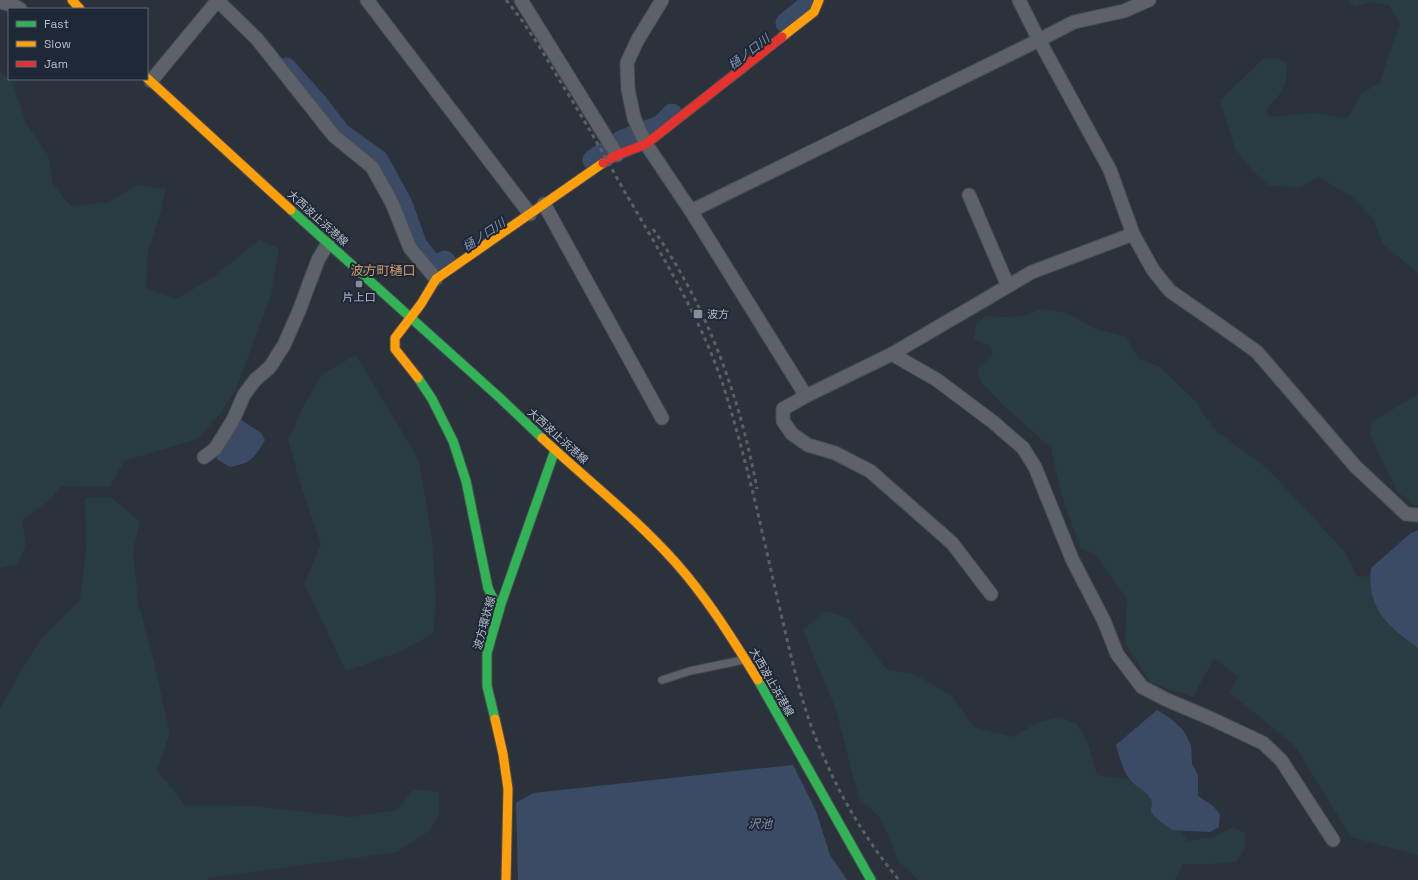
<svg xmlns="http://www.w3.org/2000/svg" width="1418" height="880" viewBox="0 0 1418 880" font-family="'Space Grotesk','Noto Sans JP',sans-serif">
	<rect width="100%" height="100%" fill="#2c323b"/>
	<!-- green -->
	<g fill="#293c41">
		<path d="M1349,0H1418V273L1384,245L1373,219L1351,196L1318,177L1300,188L1268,185L1252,170L1235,149L1220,100L1263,59L1277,58L1286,62C1289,87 1281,93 1266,110L1269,117L1316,113L1347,119L1362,93L1380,83L1387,60L1400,24L1389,5L1370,2L1355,7Z"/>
		<polygon points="0,71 13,84 27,125 48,155 53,185 71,206 109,202 138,185 166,189 161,210 148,252 146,288 176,299 212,278 260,239 279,249 271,295 236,389 220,414 197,439 124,461 110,487 60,486 51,499 22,520 26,544 18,564 0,568"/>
		<path d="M1041,309L1067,313L1093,328L1126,337L1139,359L1159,366L1196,402L1214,429L1268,469L1345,552L1357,576L1377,577L1418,621V855L1351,837L1295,746L1230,693L1238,677L1214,658L1193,697L1151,683L1125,643L1127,599L1095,554L1081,549L1062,497L1051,448L1005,407L981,382L977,370L993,354L990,346L974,340L976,324L985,316C1004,318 1024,318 1041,309Z"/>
		<polygon points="356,355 419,460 432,539 436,600 433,634 397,653 346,671 304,584 321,544 301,486 288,439 304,405 322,374"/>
		<polygon points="1418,394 1418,506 1412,504 1397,491 1370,434 1372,422"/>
		<polygon points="85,498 112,498 140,522 133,551 138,602 154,661 170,734 157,770 185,805 252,806 352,817 396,810 414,790 439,792 439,814 429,831 397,852 209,878 208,880 0,880 0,709 19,674 40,640 80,600 86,550"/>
		<polygon points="826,611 848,618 887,670 914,674 952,696 974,727 1013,737 1038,722 1060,717 1077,724 1088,743 1097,775 1154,783 1187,841 1213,837 1233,827 1246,834 1245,849 1236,862 1211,864 1183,864 1175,880 918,880 899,862 880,817 859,799 836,710 803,630"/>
	</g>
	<!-- water -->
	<g fill="#3b4b66">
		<path d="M238,418L261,433L265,440C254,458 252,463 230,467L217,459V451Z"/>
		<path d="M1418,530V648C1388,626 1366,609 1371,568L1411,533Z"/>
		<path d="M1157,710L1170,718L1183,730L1191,745L1192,764L1198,775V796L1213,806L1220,814L1219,827L1210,832L1172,830L1157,819L1151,812C1151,809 1152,805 1152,802C1149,791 1134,787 1128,777C1122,767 1119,755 1116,745Z"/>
		<polygon points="793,765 816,811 830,855 847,880 518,880 516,803 533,793"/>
	</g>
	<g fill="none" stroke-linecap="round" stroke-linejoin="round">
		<!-- river -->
		<g stroke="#3b4b66" stroke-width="21">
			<polyline points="786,23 806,7 808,0"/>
			<polyline points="286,68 317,103 340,133 378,160 402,204 417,246 435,268 445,261"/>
			<polyline points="593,160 623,140 662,125 672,114"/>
		</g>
		<!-- lane casing -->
		<g stroke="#4a4e55" stroke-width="9">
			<polyline id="lane" points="662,680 690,671 743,660"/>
		</g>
		<!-- street casing -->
		<g stroke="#4a4e55" stroke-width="15">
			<g id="street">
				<polyline points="217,0 257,39 334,136 372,167 392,203 410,248 436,279"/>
				<polyline points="367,0 530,214"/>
				<polyline points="521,0 617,155"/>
				<polyline points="662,0 637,41 627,63 628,89 634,118 646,144 691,211 806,396"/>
				<polyline points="1149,0 1124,11 1074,22 1039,40 1110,170 1133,234 1153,270 1170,291 1222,327 1257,352 1355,466 1406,514 1418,515"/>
				<polyline points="0,2 13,5 20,9"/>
				<polyline points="151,81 218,0"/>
				<polyline points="969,195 1008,286"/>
				<polyline points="544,204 662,418"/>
				<polyline points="691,211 1039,40 1019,0"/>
				<polyline points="892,354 937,380 993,422 1023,448 1035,467 1072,559 1104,621 1117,654 1142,687 1165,699 1212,719 1263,743 1281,760 1333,840"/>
				<polyline points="204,457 215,449 233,420 244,395 255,380 270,367 284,345 299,311 318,260 328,243"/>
				<polyline points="991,594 952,543 870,471 835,453 808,445 792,434 783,421 783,409 806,396 892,354 1032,272 1133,234"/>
			</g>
		</g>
		<!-- fast casing -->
		<g stroke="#4a4e55" stroke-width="11">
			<g id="fast">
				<polyline points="291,210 500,398 542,438"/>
				<polyline points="418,378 432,399 453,441 466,481 488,588 499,611"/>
				<polyline points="758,680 871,880"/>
				<polyline points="495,719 487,686 487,653 501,604 555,450"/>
			</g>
		</g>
		<!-- slow casing -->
		<g stroke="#4a4e55" stroke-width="11">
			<g id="slow">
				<polyline points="72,0 80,9"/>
				<polyline points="782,37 814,12 819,0"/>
				<polyline points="147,78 291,210"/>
				<polyline points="418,378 395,349 395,338 421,304 436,279 603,163"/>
				<path d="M542,438C587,480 635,517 676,563C708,599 733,640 758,680"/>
				<polyline points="495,719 503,754 508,789 506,880"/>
			</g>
		</g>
		<!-- jam casing -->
		<g stroke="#4a4e55" stroke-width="11">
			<polyline id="jam" points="603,163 617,155 646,144 782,37"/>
		</g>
		<!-- lane -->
		<use href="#lane" stroke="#5d6169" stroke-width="7"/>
		<!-- street -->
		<use href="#street" stroke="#5d6169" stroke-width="13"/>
		<!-- fast -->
		<use href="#fast" stroke="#30b455" stroke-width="9"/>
		<!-- slow -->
		<use href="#slow" stroke="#ff9f0a" stroke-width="9"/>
		<!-- jam -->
		<use href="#jam" stroke="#e5322d" stroke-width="9"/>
		<!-- rail -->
		<g stroke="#5b6066" stroke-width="3" stroke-dasharray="4 4" stroke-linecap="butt">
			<path d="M506,0C527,25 544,54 560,81C582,116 602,151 622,187C662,256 706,325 728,401C749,470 764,540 780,610C792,659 802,710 823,755C842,800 868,843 899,880"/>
			<path d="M653,229C707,306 740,397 757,489"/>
		</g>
	</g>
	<!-- markers -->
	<g fill="#868d99" stroke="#1f2836" stroke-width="1.5">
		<rect x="355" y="280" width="8" height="8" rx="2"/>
		<rect x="693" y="309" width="10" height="10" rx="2"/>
	</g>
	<g text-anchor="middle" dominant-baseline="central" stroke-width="4" stroke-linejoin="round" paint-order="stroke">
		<!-- street labels -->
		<g font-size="11" fill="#b7becb" stroke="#1f2836">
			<text transform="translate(318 218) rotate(42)">大西波止浜港線</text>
			<text transform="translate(558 436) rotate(42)">大西波止浜港線</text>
			<text transform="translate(484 623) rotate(-75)">波方環状線</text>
			<text transform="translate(772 682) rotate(60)">大西波止浜港線</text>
		</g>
		<!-- poi labels -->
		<g font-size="11" fill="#b7becb" stroke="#1f2836">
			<text x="359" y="297">片上口</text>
			<text x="707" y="314" text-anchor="start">波方</text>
		</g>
		<!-- water labels -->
		<g font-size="12" font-style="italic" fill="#7f93b2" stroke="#1f2836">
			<text transform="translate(749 52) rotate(-38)">樋ノ口川</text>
			<text transform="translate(484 235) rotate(-34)">樋ノ口川</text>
			<text x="760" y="824">沢池</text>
		</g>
		<!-- quarter labels -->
		<g font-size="13" fill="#d59c68" stroke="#1f2836">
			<text x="383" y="270">波方町樋口</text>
		</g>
	</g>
	<!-- legend -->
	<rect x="8" y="8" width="140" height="72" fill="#1f2836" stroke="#5c6472"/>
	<rect x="16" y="21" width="20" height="6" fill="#30b455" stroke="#5c6472"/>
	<text x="44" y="28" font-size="12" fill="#b7becb">Fast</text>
	<rect x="16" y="41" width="20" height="6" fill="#ff9f0a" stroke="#5c6472"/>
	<text x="44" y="48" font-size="12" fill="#b7becb">Slow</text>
	<rect x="16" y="61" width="20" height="6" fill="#e5322d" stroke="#5c6472"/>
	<text x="44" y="68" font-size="12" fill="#b7becb">Jam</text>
</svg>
